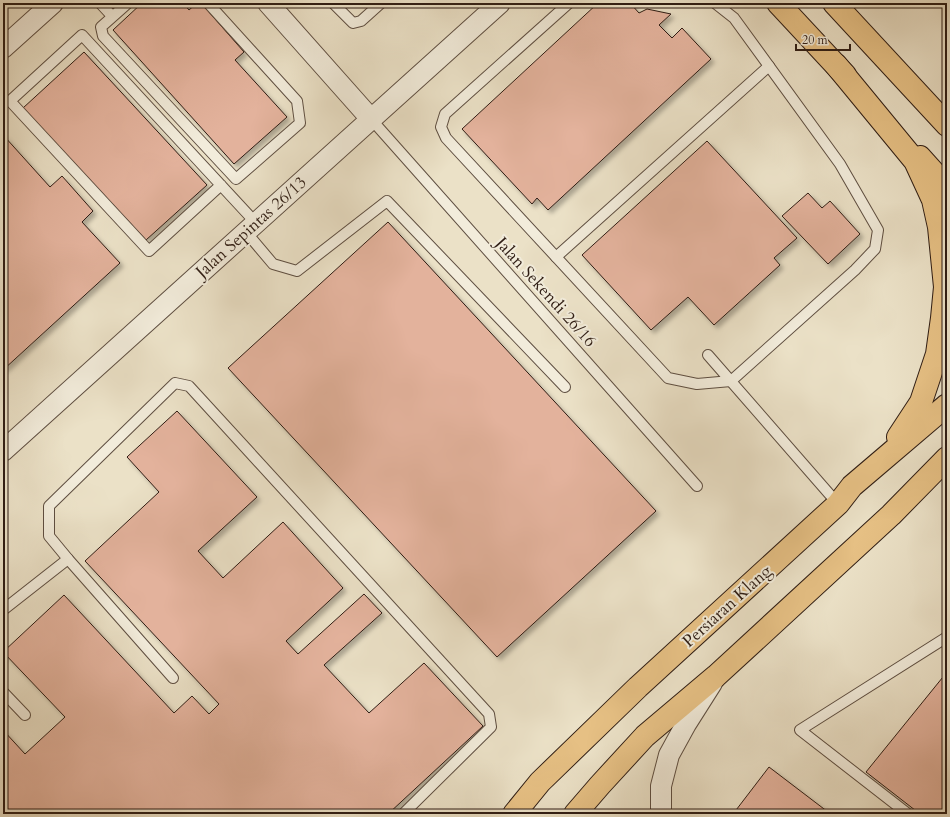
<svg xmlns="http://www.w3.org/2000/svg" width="950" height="817" viewBox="0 0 950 817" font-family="Cardo,serif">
	<defs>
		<filter id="shadow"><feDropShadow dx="3.5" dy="3.5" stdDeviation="2" flood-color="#0004"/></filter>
	</defs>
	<rect width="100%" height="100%" fill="#ebe1c7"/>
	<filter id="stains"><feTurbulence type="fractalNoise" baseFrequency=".005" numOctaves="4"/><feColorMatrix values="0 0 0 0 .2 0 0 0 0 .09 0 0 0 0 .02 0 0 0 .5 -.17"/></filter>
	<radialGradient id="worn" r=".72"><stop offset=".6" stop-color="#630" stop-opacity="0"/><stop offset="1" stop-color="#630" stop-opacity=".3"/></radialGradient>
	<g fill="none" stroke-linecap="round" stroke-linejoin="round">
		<!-- stream -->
		<polyline stroke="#6f7e70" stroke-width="5.5" points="939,3 947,8"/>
	</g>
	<!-- building -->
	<g fill="#e3b29c" stroke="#2f1d14" filter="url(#shadow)">
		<polygon points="142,3 171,7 175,3 183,3 189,10 197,3 201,3 244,52 235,60 287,117 234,164 113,30"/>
		<polygon points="598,3 630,3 639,13 647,9 671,14 659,25 672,38 682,28 711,59 548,210 537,198 532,204 462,129"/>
		<polygon points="84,52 207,185 146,240 23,108"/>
		<polygon points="4,136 50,187 62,176 93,211 82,222 120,263 3,370"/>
		<polygon points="707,141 797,238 774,258 780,265 714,325 688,297 651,330 582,255"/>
		<polygon points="808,193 822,208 830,201 860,234 828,264 782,216"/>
		<polygon points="388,222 656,511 497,657 228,368"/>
		<polygon points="177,411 257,497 198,551 223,578 283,522 343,588 286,641 298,654 364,594 382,613 324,665 369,713 424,663 483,726 388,814 3,814 3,730 25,754 65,717 3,652 64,595 174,713 192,696 209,714 219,704 85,561 159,492 127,457"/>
		<polygon points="947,672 947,814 920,814 866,772"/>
		<polygon points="769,767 828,812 827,814 733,814"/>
	</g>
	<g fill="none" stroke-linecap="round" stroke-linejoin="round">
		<!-- service casing -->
		<g stroke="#5e4e41" stroke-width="12">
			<g id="service">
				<polyline points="100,3 112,16"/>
				<polyline points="128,3 101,27 103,36 236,179 300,123 297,101 208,3"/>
				<polyline points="333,3 353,23 361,21 381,3"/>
				<polyline points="569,3 445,114 441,127 446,138 668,378 697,384 731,381 855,270 875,249 878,230 840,164 734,18 715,3"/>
				<polyline points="371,119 697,486"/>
				<polyline points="221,185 149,251 10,101 82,35 256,223"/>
				<polyline points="246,232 273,264 297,271 387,201 565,387"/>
				<polyline points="556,257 769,66"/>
				<polyline points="708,355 838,504"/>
				<polyline points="68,559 173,678"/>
				<polyline points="3,610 68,559 49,536 49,506 175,383 189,386 489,714 491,727 403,814"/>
				<polyline points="3,692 25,715"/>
				<polyline points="908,814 800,730 947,637"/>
			</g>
		</g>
		<!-- minor casing -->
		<g stroke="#5e4e41" stroke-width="22">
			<g id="minor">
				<polyline points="268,3 371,119"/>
				<polyline points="3,48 53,3"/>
				<polyline points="3,451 500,3"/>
				<polyline points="661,814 661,786 669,755 686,724 712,683"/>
			</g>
		</g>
		<!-- primary casing -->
		<g stroke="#2f1d14" stroke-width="24">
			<g id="primary">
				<polyline points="778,3 845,75"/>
				<polyline points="834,3 947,125"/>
				<polyline points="836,65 915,161 933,200 939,227 945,287 942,318 937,354 921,402 898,437"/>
				<polyline points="920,157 947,187"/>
				<polyline points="514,814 540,782 638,687 838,504 852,486 947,405"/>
				<polyline points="575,814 600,785 645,736 716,676 891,515 947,458"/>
			</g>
		</g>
		<!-- service -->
		<use href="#service" stroke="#f2ecdb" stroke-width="10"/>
		<!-- minor -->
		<use href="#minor" stroke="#f2ecdb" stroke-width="20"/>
		<!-- primary -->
		<use href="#primary" stroke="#e6c084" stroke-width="22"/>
	</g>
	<g text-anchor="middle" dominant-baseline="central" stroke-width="4" stroke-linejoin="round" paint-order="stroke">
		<!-- street labels -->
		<g font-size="17" fill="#2f1d14" stroke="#f2ecdb">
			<text transform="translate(251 227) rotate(-42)">Jalan Sepintas 26/13</text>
			<text transform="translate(546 292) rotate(48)">Jalan Sekendi 26/16</text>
			<text transform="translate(727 606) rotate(-42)">Persiaran Klang</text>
		</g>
	</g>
	<!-- margin -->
	<rect width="950" height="817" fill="none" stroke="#ebe1c7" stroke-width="16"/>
	<rect x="4" y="4" width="942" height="809" fill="none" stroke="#2f1d14" stroke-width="2"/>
	<rect x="8" y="8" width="934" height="801" fill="none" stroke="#2f1d14"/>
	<!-- scale -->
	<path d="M796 44v6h54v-6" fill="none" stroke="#2f1d14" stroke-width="2"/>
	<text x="802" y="44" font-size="12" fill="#2f1d14" stroke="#f2ecdb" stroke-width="3" paint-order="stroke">20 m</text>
	<rect width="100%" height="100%" filter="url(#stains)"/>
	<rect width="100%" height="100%" fill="url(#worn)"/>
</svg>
